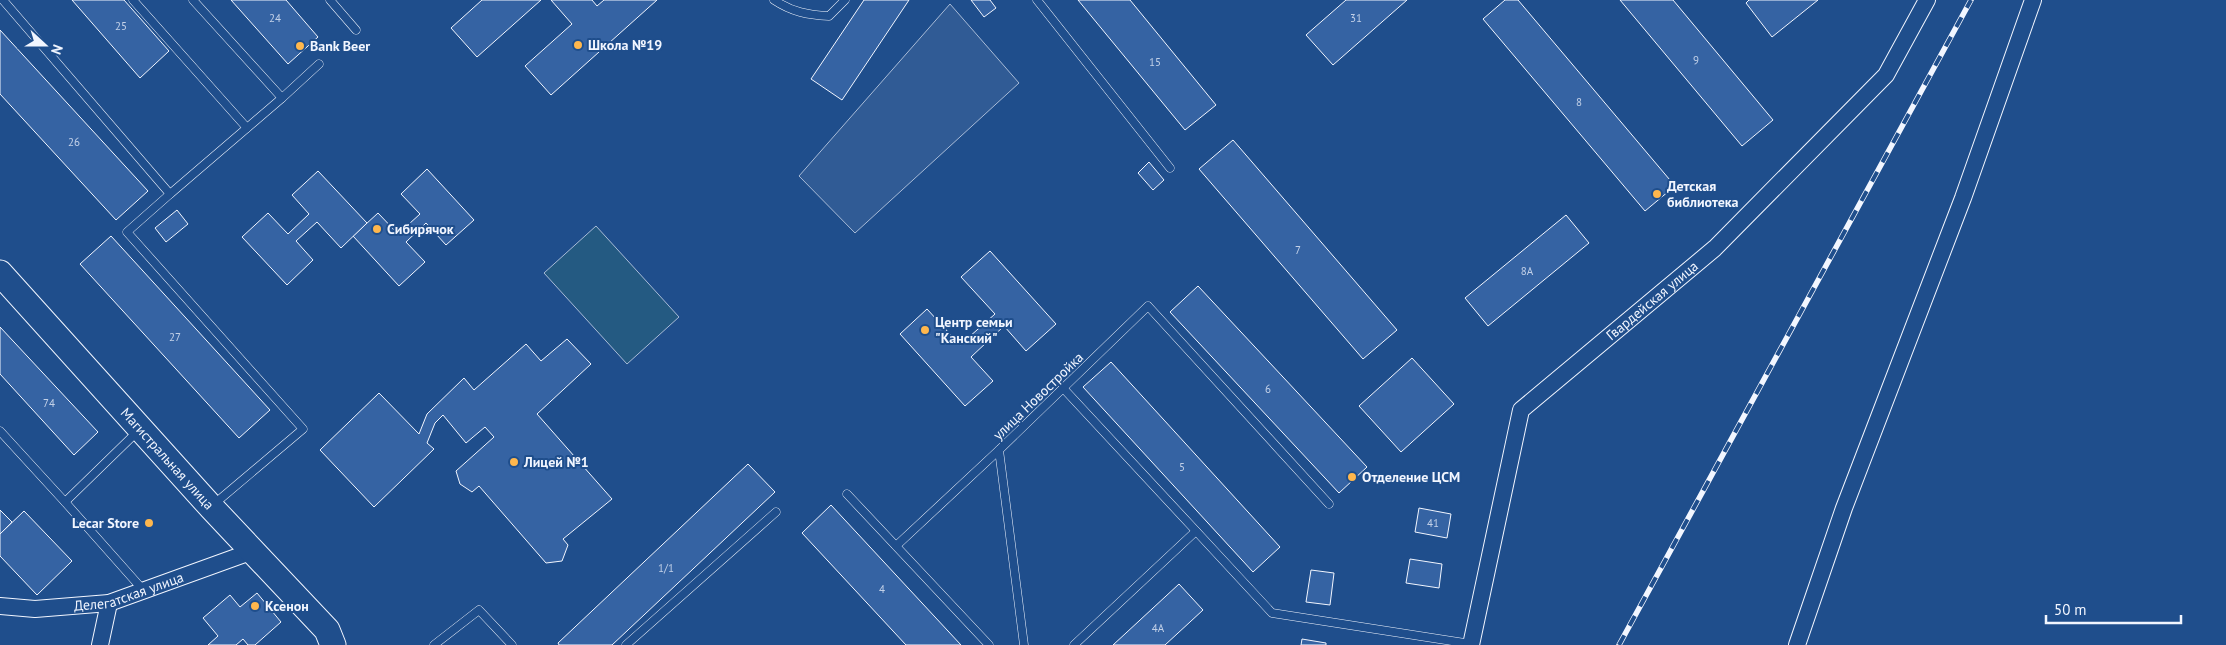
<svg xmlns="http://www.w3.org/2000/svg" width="2226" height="645" viewBox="0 0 2226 645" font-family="'PT Sans',sans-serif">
	<rect width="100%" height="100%" fill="#1f4e8c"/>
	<!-- green -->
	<polygon fill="#245a82" stroke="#a8bbd7" points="596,226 679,317 627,364 544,273"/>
	<!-- parking -->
	<polygon fill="#305b95" stroke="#a8bbd7" points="950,4 1019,83 855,233 799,176"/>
	<!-- building -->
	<g fill="#3563a3" stroke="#f2f6ff">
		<polygon points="72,0 124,0 169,51 140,78"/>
		<polygon points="231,0 286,0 318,37 288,64"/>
		<polygon points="482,0 541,0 477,57 451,28"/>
		<polygon points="551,0 592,0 597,6 604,0 657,0 551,95 525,66 572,24"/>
		<polygon points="864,0 909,0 842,100 811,79"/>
		<polygon points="971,0 990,0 996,8 984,17"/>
		<polygon points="1078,0 1130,0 1216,105 1185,130"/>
		<polygon points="1346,0 1407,0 1333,65 1306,35"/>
		<polygon points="1505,0 1518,0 1675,186 1645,211 1483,19"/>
		<polygon points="1620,0 1673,0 1773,120 1742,146"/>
		<polygon points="1749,0 1818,0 1772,37 1746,3"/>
		<polygon points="0,30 148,191 116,220 0,94"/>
		<polygon points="1233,140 1397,330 1363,359 1199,169"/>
		<polygon points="1149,162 1164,180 1153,190 1138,173"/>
		<polygon points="427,169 474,220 446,245 426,223 406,242 425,262 399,286 353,236 378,213 398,234 420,214 401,194"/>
		<polygon points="318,171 367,223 341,248 317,222 296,241 313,260 287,285 242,237 268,213 288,234 309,214 292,195"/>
		<polygon points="177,210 188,224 166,242 155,228"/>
		<polygon points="1566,215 1589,243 1488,326 1465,298"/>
		<polygon points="111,236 270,410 239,438 80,264"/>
		<polygon points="990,251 1056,324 1026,351 1004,326 971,357 993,381 965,406 900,334 927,309 960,345 995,314 961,277"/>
		<polygon points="1198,286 1367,467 1339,493 1170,312"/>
		<polygon points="0,327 98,432 74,455 0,374"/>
		<polygon points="567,339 591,364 537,414 612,499 563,539 568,545 562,561 546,563 479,486 472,492 460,484 456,471 494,437 485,427 466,443 443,415 435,423 427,443 434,449 374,507 320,450 379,393 419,434 427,414 464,378 474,390 526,344 541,361"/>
		<polygon points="1412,358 1454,404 1401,452 1359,406"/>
		<polygon points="1111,362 1280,547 1253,572 1083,387"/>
		<polygon points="748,464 775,492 612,645 559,645 558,643"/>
		<polygon points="831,505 961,645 906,645 802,533"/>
		<polygon points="1419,508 1451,514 1447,538 1415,532"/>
		<polygon points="0,510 12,522 0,534"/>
		<polygon points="24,511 72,561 37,595 0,556 0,534"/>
		<polygon points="1410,559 1442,564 1439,588 1406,583"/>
		<polygon points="1311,570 1334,573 1330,605 1306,602"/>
		<polygon points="1179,584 1203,610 1165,645 1113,645"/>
		<polygon points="257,593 281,622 255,645 248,645 243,639 236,645 208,645 218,636 203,618 230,595 240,607"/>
		<polygon points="1302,639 1326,643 1326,645 1301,645"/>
	</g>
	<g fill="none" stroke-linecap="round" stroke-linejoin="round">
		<!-- lane casing -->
		<g stroke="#f2f6ff" stroke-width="9">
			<g id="lane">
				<polyline points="3,0 170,194 127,232 303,429 213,505"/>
				<polyline points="133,0 247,128"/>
				<polyline points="193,0 282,98 319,64"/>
				<polyline points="330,0 356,30"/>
				<path d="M774,0C792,12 808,15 829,16L845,0"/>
				<polyline points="1037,0 1170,168"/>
				<polyline points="170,194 282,98"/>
				<polyline points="1063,388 1196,531"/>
				<polyline points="0,431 65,502 139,430"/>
				<polyline points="847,494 989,645"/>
				<polyline points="65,502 144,591"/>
				<polyline points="896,546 999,450"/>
				<polyline points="434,645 479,610 512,645"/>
				<polyline points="626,645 776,512"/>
				<polyline points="1024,645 999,450 1148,306 1329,504"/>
				<polyline points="1074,645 1196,531 1272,613 1471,644"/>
			</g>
		</g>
		<!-- street casing -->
		<g stroke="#f2f6ff" stroke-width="18">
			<g id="street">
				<path id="s1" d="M0,606L35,609L109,603L253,551"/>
				<polyline points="100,645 109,603"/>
				<path id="s2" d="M1471,645L1521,410L1715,248L1886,75L1927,0"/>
				<polyline points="1797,645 1844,508 1963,198 2033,0"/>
			</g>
		</g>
		<!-- primary casing -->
		<g stroke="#f2f6ff" stroke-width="27">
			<g id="primary">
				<path id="s3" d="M0,273L211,507L327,630L333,645"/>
			</g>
		</g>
		<!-- lane -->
		<use href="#lane" stroke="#1f4e8c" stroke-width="8"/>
		<!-- street -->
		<use href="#street" stroke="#1f4e8c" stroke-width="16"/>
		<!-- primary -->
		<use href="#primary" stroke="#1f4e8c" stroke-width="25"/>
		<!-- rail casing -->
		<g stroke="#f2f6ff" stroke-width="5.5">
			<polyline id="rail" points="1619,645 1971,0"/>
		</g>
		<!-- rail -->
		<use href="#rail" stroke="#1f4e8c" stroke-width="4" stroke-dasharray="11" stroke-linecap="butt"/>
	</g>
	<!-- markers -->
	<g fill="#ffb74d" stroke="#1f4e8c" stroke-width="2">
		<circle cx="578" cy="45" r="5"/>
		<circle cx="300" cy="46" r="5"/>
		<circle cx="1657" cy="194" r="5"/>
		<circle cx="377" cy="229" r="5"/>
		<circle cx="925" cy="330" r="5"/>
		<circle cx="514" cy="462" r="5"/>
		<circle cx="1352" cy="477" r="5"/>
		<circle cx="149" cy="523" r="5"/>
		<circle cx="255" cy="606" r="5"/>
	</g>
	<g text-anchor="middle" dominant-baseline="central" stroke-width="4" stroke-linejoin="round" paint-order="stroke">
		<!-- number labels -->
		<g font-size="11" fill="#c3d1e8">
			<text x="275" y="18">24</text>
			<text x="1356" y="18">31</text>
			<text x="121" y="26">25</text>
			<text x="1696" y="60">9</text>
			<text x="1155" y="62">15</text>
			<text x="1579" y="102">8</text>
			<text x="74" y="142">26</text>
			<text x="1298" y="250">7</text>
			<text x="1527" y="271">8А</text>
			<text x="175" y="337">27</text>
			<text x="1268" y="389">6</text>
			<text x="49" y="403">74</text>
			<text x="1182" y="467">5</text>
			<text x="1433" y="523">41</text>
			<text x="666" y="568">1/1</text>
			<text x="882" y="589">4</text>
			<text x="1158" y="628">4А</text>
		</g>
		<!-- poi labels -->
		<g font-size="14" font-weight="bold" fill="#f2f6ff" stroke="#1f4e8c" text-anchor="start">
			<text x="588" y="45">Школа №19</text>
			<text x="310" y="46">Bank Beer</text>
			<text x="1667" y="186">Детская<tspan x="1667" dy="16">библиотека</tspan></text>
			<text x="387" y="229">Сибирячок</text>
			<text x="935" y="322">Центр семьи<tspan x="935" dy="16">"Канский"</tspan></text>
			<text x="524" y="462">Лицей №1</text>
			<text x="1362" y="477">Отделение ЦСМ</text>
			<text x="139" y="523" text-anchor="end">Lecar Store</text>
			<text x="265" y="606">Ксенон</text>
		</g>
		<!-- street labels -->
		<g font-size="14" fill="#f2f6ff" stroke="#1f4e8c">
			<text stroke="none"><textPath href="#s2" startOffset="411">Гвардейская улица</textPath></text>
			<text transform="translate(1038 396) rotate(-44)">улица Новостройка</text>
			<text stroke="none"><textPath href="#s3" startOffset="250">Магистральная улица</textPath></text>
			<text stroke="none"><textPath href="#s1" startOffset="131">Делегатская улица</textPath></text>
		</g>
	</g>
	<!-- north arrow -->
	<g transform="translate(45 45) rotate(111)" stroke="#1f4e8c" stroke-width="4" paint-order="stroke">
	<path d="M0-4L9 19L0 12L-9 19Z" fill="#f2f6ff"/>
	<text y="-8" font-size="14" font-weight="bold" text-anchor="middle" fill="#f2f6ff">N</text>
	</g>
	<!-- scale -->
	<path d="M2046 615v8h135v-8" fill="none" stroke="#f2f6ff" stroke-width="2.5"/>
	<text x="2054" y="615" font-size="15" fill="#f2f6ff" stroke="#1f4e8c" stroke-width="4" paint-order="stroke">50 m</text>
</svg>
